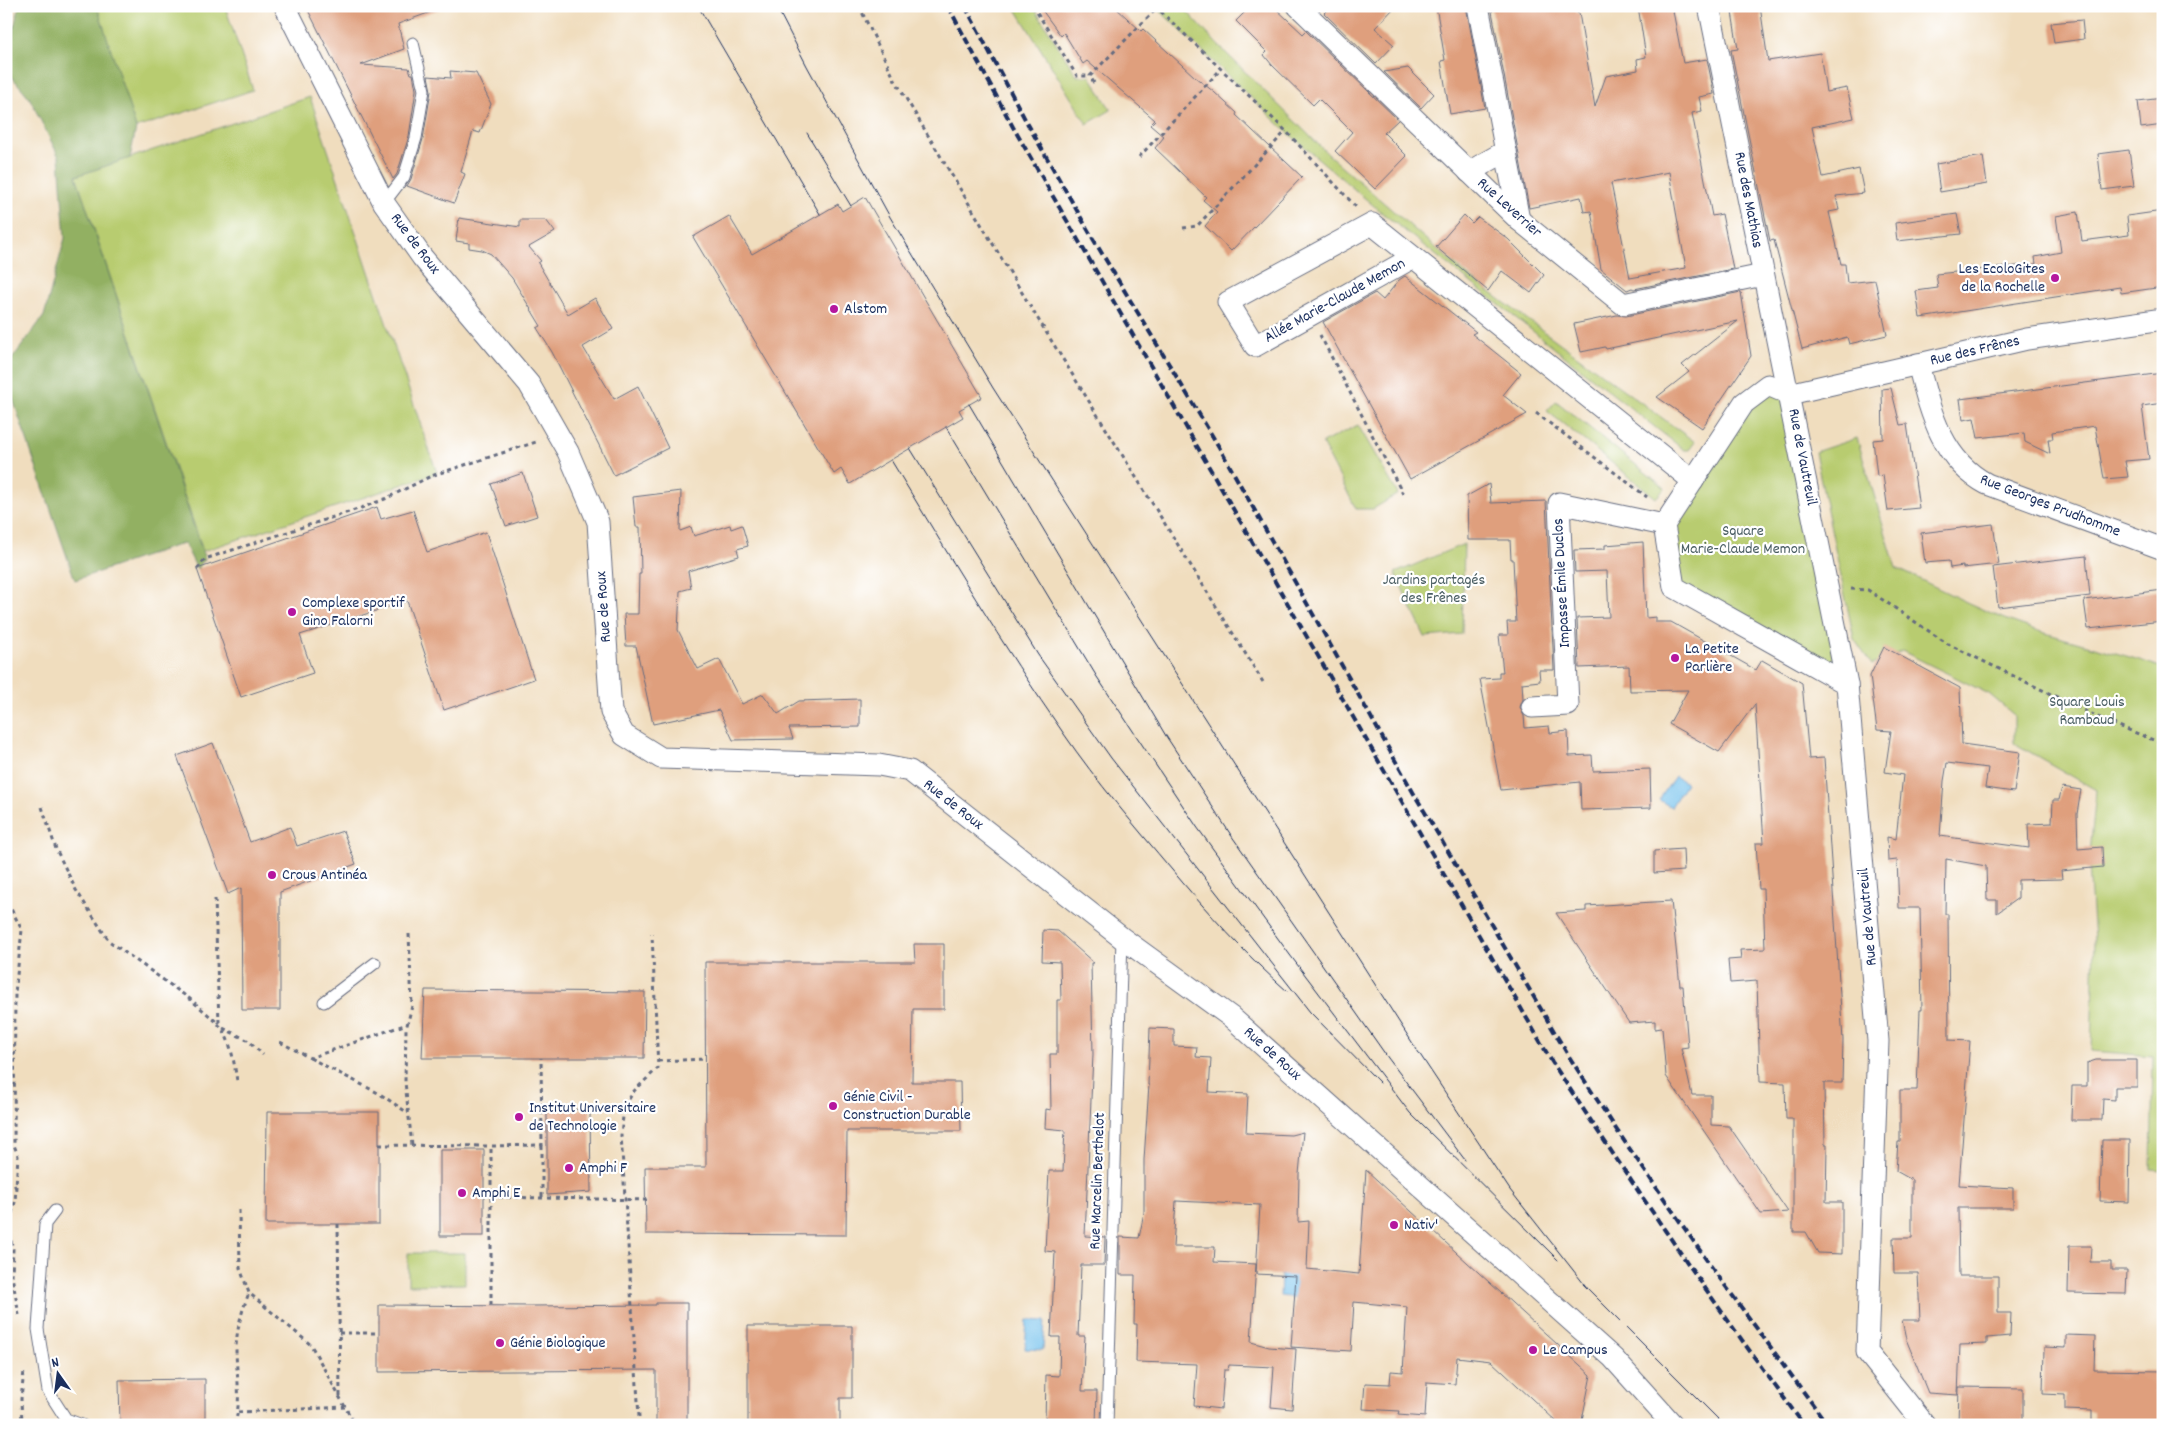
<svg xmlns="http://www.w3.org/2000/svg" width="2169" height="1431" viewBox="0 0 2169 1431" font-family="Dekko,sans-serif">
	<rect width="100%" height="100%" fill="#fff"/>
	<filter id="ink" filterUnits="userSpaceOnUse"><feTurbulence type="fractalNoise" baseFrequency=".02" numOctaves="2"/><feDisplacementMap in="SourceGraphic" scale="10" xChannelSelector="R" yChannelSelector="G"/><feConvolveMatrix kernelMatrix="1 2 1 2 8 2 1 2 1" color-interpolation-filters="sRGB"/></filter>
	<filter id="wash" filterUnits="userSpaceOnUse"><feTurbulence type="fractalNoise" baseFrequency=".0096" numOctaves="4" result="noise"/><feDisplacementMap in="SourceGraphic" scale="20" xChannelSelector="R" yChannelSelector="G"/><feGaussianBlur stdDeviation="1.12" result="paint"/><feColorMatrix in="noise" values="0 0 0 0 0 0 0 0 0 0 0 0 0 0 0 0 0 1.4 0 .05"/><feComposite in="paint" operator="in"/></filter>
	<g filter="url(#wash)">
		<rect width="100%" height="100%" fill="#f0ddbe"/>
		<!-- green -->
		<g fill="#b8cc70" stroke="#6a7e67">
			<polygon points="96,6 225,6 253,90 136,128"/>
			<polygon points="1014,6 1033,6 1077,76 1090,76 1111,110 1087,124"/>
			<polygon points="1155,6 1182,6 1216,43 1330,156 1468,276 1695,442 1689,450 1684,450 1381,212 1286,131"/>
			<polygon points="310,97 437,473 203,551 76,176"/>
			<polygon points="1768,385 1789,394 1847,684 1674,587 1664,525"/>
			<polygon points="1556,401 1665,488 1656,498 1547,411"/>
			<polygon points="1358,425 1398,494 1373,509 1356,509 1322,443"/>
			<path d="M1857,438L1896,568C1935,586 1973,607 2013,622C2063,641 2114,650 2163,668V1170L2151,1169L2153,1056L2091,1051L2094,941L2089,865L2096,790L2014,743V715L1989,694L1902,651L1872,665L1854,639L1815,452Z"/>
			<polygon points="1464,544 1462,634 1425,637 1395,573"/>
			<polygon points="408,1253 465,1253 465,1284 408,1285"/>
		</g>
		<!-- forest -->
		<polygon fill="#92b062" stroke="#567060" points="19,6 97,6 136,128 130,158 76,176 205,559 197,569 184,543 75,580 6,379 6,367 44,316 65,238 59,157 29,97 6,70 6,61"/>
		<!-- water -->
		<g fill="#71c0ec" stroke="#4678a5">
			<polygon points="1675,776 1686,783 1671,807 1659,800"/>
			<polygon points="1282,1259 1299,1264 1297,1298 1280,1296"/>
			<polygon points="1027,1320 1045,1321 1043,1350 1025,1349"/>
		</g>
		<g id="blocks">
			<!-- building -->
			<g fill="#df9f7d" fill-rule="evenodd">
				<polygon points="342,6 439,6 439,9 398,24 404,49 361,65 409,68 411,74 413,74 416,90 409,136 397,174 393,179 308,10"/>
				<polygon points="1039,6 1114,6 1141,31 1143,29 1195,77 1214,92 1237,113 1236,115 1302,177 1231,251 1205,226 1217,212 1203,200 1206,197 1155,148 1164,137 1150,125 1155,120 1087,61 1083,64 1064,33 1061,36"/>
				<polygon points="1251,6 1273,6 1303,34 1306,31 1398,120 1384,133 1407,156 1375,189 1335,151 1352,132 1319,99 1313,105 1272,65 1264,55 1267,52 1236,21"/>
				<polygon points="1331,6 1396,6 1375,28 1394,45 1376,64 1324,13"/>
				<polygon points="1436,6 1466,6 1485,108 1450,114 1441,61 1445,60"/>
				<path d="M1491,6H1575L1577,13H1579L1595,107L1606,76L1638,70L1637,59L1646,57L1638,6H1672L1683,63L1707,59L1714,94L1699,97L1702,111L1692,113L1712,216L1722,214L1733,269L1634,289L1632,288L1627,290L1601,269L1591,211L1584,212L1581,197L1529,208ZM1669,172L1686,268L1630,278L1611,183Z"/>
				<polygon points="1731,6 1760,6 1768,61 1820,53 1826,92 1847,88 1854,118 1812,127 1823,177 1859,169 1864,193 1836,196 1839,210 1829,212 1841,264 1845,264 1847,283 1875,280 1887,335 1849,344 1847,337 1802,349 1774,240 1770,241 1731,50 1738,49"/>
				<polygon points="2082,20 2084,39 2054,43 2051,23"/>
				<polygon points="1408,68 1434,94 1421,108 1384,72"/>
				<polygon points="450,71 476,73 491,104 480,133 473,131 461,172 465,174 454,203 407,186 411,179 423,139 431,91 428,76 451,78"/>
				<polygon points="2163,98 2163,125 2141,128 2138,101"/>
				<polygon points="2129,150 2134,186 2102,190 2098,154"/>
				<polygon points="1983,156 1987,184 1940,192 1936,164"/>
				<polygon points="865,197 982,397 959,410 963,417 850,484 841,469 834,474 693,237 729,216 752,254 838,204 842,211"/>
				<polygon points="2163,211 2163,287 2121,293 2120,287 1920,318 1916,291 1938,288 1936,274 2036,264 2035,257 2061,252 2056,216 2078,212 2082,241 2129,235 2127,216"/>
				<polygon points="1957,214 1961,234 1897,241 1895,223"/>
				<polygon points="1464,215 1472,223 1478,217 1508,239 1544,275 1531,293 1502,271 1488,291 1436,247"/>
				<polygon points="459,218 520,227 520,220 546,220 555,232 529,247 541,261 538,263 568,314 595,298 613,329 583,347 614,399 638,386 668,448 614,475 552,352 537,328 541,326 512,278 491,254 482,250 469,248 469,243 456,241"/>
				<polygon points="1405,276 1476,332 1472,334 1521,373 1503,395 1527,414 1410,479 1323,322 1375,293 1383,300 1399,280"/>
				<polygon points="1741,292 1751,356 1702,428 1657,397 1689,372 1682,365 1738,321 1606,349 1605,347 1581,352 1574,324 1617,315 1626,316"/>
				<polygon points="2163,373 2163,403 2142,406 2149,459 2125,461 2128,477 2104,479 2095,426 2052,432 2053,439 2048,439 2050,454 2025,442 2024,433 1978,438 1974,418 1963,420 1960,399"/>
				<polygon points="1891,388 1900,425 1907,424 1919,508 1888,511 1883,475 1877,476 1873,440 1883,439 1882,389"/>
				<polygon points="523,473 537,516 506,526 491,484"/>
				<polygon points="1489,484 1491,503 1546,501 1554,670 1539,670 1540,681 1522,683 1523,699 1520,707 1524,716 1525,728 1549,726 1550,733 1568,731 1569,756 1592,755 1593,771 1650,769 1651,808 1581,810 1580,782 1501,790 1480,679 1499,678 1499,672 1503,672 1499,635 1508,635 1507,622 1516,622 1513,559 1511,559 1510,540 1468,540 1467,496"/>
				<polygon points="681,491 680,531 691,527 694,536 730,525 731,529 742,525 748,546 737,549 739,556 688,571 691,588 680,591 678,630 698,669 719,659 742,704 763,694 778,714 799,701 860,699 860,727 789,728 793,739 733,740 719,710 653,724 636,646 626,646 624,614 638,614 639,574 641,574 640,527 636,527 633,497"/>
				<polygon points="377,507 381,519 413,510 427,552 486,532 534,679 444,710 407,601 300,635 313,673 241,697 197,569"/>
				<polygon points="1993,524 1999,564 1963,568 1963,566 1950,568 1949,561 1925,563 1921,533"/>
				<polygon points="1643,542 1646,618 1656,617 1656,622 1671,622 1756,670 1762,660 1802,683 1809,759 1824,758 1843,1040 1842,1083 1824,1083 1825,1145 1827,1145 1826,1202 1842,1202 1842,1254 1818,1253 1806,1232 1793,1232 1793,1119 1786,1119 1785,1083 1760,1082 1757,981 1730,983 1728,960 1741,959 1740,950 1765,949 1763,889 1759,889 1756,843 1764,843 1755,704 1719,752 1669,724 1688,690 1630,691 1629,666 1579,668 1577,618 1609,617 1608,595 1607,571 1575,572 1574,550 1605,549 1605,545"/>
				<polygon points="2086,556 2090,596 1998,607 1993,567"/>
				<polygon points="2163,590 2163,621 2088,629 2084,600"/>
				<polygon points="1884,647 1960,688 1962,744 2020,752 2014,792 1985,788 1988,768 1947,763 1944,781 1940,836 2029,848 2028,824 2052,823 2053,800 2059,800 2062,787 2081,790 2077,814 2078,849 2102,847 2103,867 2061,871 2062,879 2018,880 2018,898 1997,913 1997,900 1987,900 1986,866 1946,859 1945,914 1948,914 1949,1040 1970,1041 1959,1185 2013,1188 2013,1208 1958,1208 1959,1276 1998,1276 1998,1313 2011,1313 2010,1336 1987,1338 1987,1344 1960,1345 1958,1395 1928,1393 1906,1339 1902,1320 1920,1320 1918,1273 1894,1273 1893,1238 1912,1238 1912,1180 1896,1171 1898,1142 1900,1142 1900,1090 1917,1090 1920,1010 1922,1010 1920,908 1899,908 1897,860 1888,861 1887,837 1896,839 1903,775 1885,772 1891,731 1877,730 1870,676"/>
				<polygon points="213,743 250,842 290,827 297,846 343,831 356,864 280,892 280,1010 242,1010 241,888 228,894 177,756"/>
				<polygon points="1683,849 1684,871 1654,873 1654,851"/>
				<polygon points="1671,901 1680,986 1683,986 1688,1047 1681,1048 1692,1095 1711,1095 1711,1125 1729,1126 1788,1212 1761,1214 1666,1076 1662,1028 1655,1029 1655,1021 1629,1023 1556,913 1586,911 1586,906"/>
				<polygon points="1043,930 1058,931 1094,963 1091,963 1093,1054 1085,1236 1105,1237 1104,1265 1081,1265 1078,1336 1085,1336 1082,1391 1097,1391 1096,1425 1045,1425 1046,1375 1059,1376 1060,1337 1051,1337 1055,1252 1045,1251 1049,1171 1063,1171 1065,1130 1045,1128 1046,1109 1051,1110 1050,1054 1057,1054 1057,1000 1061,1000 1060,962 1042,961"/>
				<polygon points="914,944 944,944 944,1009 913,1009 912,1082 960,1082 961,1131 847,1131 846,1235 646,1234 645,1167 706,1167 705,962 915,962"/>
				<polygon points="425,990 645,992 644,1058 422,1058"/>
				<polygon points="1150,1028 1174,1029 1174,1046 1197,1047 1196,1057 1211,1058 1209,1092 1248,1094 1246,1133 1291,1135 1303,1132 1299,1174 1298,1222 1309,1221 1307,1269 1359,1274 1366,1170 1591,1375 1581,1425 1558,1423 1491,1361 1457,1357 1455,1384 1427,1382 1425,1417 1398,1415 1399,1411 1363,1409 1365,1383 1390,1384 1391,1371 1403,1372 1407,1307 1354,1302 1351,1351 1291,1347 1296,1276 1256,1274 1260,1205 1176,1201 1173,1247 1215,1247 1214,1262 1256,1264 1251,1342 1269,1347 1296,1349 1292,1409 1271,1407 1274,1367 1229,1365 1228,1370 1224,1370 1221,1409 1194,1406 1197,1364 1136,1362 1137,1324 1134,1324 1135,1275 1120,1275 1120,1237 1139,1238 1144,1213 1144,1160 1149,1085 1148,1085"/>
				<polygon points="2096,1060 2137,1060 2137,1087 2115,1087 2115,1100 2103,1099 2102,1120 2071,1120 2072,1086 2087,1086 2087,1063"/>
				<polygon points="590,1109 591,1192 547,1195 547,1110"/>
				<polygon points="267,1112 379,1112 379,1224 266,1224"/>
				<polygon points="2102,1140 2130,1140 2129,1202 2100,1201"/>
				<rect x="440" y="1150" width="44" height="86"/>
				<polygon points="2069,1246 2091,1246 2090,1262 2111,1262 2111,1270 2127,1270 2126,1294 2068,1293"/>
				<polygon points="656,1303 687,1303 687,1425 656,1425 656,1370 379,1372 379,1305 532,1306 656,1305"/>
				<polygon points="748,1326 852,1326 852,1398 840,1398 840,1425 748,1425"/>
				<polygon points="2066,1335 2095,1336 2094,1370 2163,1371 2163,1425 2092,1425 2092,1411 2065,1410 2065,1395 2043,1394 2044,1347 2066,1348"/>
				<polygon points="205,1379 205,1425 120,1425 119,1380"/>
				<polygon points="1959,1387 2023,1388 2023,1425 1958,1425"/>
			</g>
		</g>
	</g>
	<g filter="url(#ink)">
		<use href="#blocks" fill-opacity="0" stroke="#666c80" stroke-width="1"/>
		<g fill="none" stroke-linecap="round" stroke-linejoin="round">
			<!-- lane casing -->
			<g stroke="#666c80" stroke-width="13">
				<g id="lane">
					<polyline points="384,203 404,177 416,138 424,90 413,43"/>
					<polyline points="324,1002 375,963"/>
					<polyline points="55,1211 45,1224 38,1329 48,1391 66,1419 82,1425"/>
					<polyline points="1107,1425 1122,938"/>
				</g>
			</g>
			<!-- street casing -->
			<g stroke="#666c80" stroke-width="23">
				<g id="street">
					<polyline points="285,6 384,203 422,257 529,384 568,452 598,522 611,712 624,735 661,758 879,765 910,771 1122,938 1231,1017 1613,1358 1673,1425"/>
					<polyline points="1298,6 1519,220 1623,304 1763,275"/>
					<polyline points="1478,6 1519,220"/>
					<polyline points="1709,6 1847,684 1878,1041 1867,1352 1925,1425"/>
					<polyline points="1469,172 1506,151"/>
					<polyline points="1412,258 1255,346 1228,302 1372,224 1693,481"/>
					<path d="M1918,364C1930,410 1941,460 1987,484L2163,549"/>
					<polyline points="1789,394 1768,385 1744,403 1664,525 1674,587 1847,684"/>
					<polyline points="1789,394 2027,339 2163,319"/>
					<polyline points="1532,707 1568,705 1559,503 1664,525"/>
				</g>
			</g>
			<!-- path -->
			<g stroke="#666c80" stroke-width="3" stroke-dasharray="4 4" stroke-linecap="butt">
				<polyline points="859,6 895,80 1033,311 1263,682"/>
				<polyline points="1033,6 1077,76 1090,76"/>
				<polyline points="1155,6 1286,131 1356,207"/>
				<polyline points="1094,83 1090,76 1157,8"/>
				<polyline points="1139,157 1221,69"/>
				<polyline points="1183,228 1197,226 1286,131"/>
				<polyline points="1320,335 1403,494"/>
				<polyline points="1536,413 1647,497"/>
				<polyline points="197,569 205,559 361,508 385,499 431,476 536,442"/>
				<polyline points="1851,589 1868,590 1948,644 2104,720 2163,744"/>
				<polyline points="42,807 56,849 76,890 109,941 190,999 219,1024"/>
				<polyline points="215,899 219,1023"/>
				<polyline points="6,904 10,907 22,930 15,993 14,1145 18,1156 15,1202 8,1228 13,1249 12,1276 19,1315"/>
				<polyline points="409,934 412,1006 406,1029 405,1082 412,1145"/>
				<path d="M218,1024C231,1037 234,1063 237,1081"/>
				<polyline points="223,1028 249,1041 263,1055"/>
				<polyline points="280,1042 310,1058 407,1024"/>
				<polyline points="310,1058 380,1094 408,1113"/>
				<polyline points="658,1061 705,1059"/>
				<polyline points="379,1145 491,1146"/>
				<polyline points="542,1145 542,1198"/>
				<polyline points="6,1189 16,1186"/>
				<polyline points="491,1197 647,1200"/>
				<polyline points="239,1210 240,1268 249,1293 311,1345 355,1425"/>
				<polyline points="338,1224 340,1396"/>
				<polyline points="491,1305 491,1146 542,1145 541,1058"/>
				<polyline points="339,1333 379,1333"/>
				<polyline points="238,1412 345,1407"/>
				<polyline points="639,1417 621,1135 624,1107 634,1091 658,1068 652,934"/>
				<polyline points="22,1425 21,1399 24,1371"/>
				<path d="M235,1425C242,1397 236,1374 236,1347C237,1328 242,1310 249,1293"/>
			</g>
			<!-- lane -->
			<use href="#lane" stroke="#fff" stroke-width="11"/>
			<!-- street -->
			<use href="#street" stroke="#fff" stroke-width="21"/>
			<!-- tram -->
			<g stroke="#1b2f5e" stroke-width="1">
				<polyline points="698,6 820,214"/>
				<polyline points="776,6 807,66 890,217 993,388 1417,1050 1510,1190 1588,1289"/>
				<polyline points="807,133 851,206"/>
				<polyline points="969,404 1166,736 1231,835 1388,1058 1465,1160"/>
				<polyline points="946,427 1097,677 1197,827 1290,955 1410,1113 1558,1260"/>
				<polyline points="910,448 1038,655 1111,758 1310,1012 1380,1083"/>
				<path d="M891,460C947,552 1002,645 1064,734C1097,782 1135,826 1172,870C1208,913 1245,954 1287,991"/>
				<polyline points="1583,1284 1724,1425"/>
			</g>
			<!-- rail -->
			<g stroke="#1b2f5e" stroke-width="4" stroke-dasharray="8 4" stroke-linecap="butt">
				<path d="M948,6L1013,127L1552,1062C1633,1185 1716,1307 1804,1425"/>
				<polyline points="965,6 1026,121 1092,237 1219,447 1413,792 1568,1055 1618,1132 1710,1265 1828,1425"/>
			</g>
		</g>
	</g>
	<!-- markers -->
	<g fill="#b5179e" stroke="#fff" stroke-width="2">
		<circle cx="2055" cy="278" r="5"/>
		<circle cx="834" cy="309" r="5"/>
		<circle cx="292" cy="612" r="5"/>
		<circle cx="1675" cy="658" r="5"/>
		<circle cx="272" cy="875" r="5"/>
		<circle cx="833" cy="1106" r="5"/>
		<circle cx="519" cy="1117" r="5"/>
		<circle cx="569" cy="1168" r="5"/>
		<circle cx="462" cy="1193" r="5"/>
		<circle cx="1394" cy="1225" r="5"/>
		<circle cx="500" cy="1343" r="5"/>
		<circle cx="1533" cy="1350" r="5"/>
	</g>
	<g text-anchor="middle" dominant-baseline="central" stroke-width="4.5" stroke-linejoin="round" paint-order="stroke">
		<!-- street labels -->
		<g font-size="16" fill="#1b2f5e" stroke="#fff">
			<text transform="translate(1748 200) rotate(79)">Rue des Mathias</text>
			<text transform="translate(1509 208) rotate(42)">Rue Leverrier</text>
			<text transform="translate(415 244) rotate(53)">Rue de Roux</text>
			<text transform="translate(1335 301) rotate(-29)">Allée Marie-Claude Memon</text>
			<text transform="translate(1975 351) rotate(-13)">Rue des Frênes</text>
			<text transform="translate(1802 457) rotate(79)">Rue de Vautreuil</text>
			<text transform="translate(2050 506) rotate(21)">Rue Georges Prudhomme</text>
			<text transform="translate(1562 583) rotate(-93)">Impasse Émile Duclos</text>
			<text transform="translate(604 607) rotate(-94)">Rue de Roux</text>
			<text transform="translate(953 805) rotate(38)">Rue de Roux</text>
			<text transform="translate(1868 917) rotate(-95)">Rue de Vautreuil</text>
			<text transform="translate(1272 1054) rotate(42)">Rue de Roux</text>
			<text transform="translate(1098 1181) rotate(-88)">Rue Marcelin Berthelot</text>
		</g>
		<!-- poi labels -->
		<g font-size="16" fill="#1b2f5e" stroke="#fff" text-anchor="start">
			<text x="2045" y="269" text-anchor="end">Les EcoloGites<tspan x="2045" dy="18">de la Rochelle</tspan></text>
			<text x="844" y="309">Alstom</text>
			<text x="302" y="603">Complexe sportif<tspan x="302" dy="18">Gino Falorni</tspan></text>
			<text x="1685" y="649">La Petite<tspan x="1685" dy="18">Parlière</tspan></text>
			<text x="282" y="875">Crous Antinéa</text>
			<text x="843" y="1097">Génie Civil -<tspan x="843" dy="18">Construction Durable</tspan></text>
			<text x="529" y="1108">Institut Universitaire<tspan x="529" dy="18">de Technologie</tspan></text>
			<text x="579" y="1168">Amphi F</text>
			<text x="472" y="1193">Amphi E</text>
			<text x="1404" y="1225">Nativ'</text>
			<text x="510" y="1343">Génie Biologique</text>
			<text x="1543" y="1350">Le Campus</text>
		</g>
		<!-- park labels -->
		<g font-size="16" fill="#4a5e63" stroke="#fff">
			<text x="1743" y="531">Square<tspan x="1743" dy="18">Marie-Claude Memon</tspan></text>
			<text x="1434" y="580">Jardins partagés<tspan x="1434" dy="18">des Frênes</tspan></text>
			<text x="2087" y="702">Square Louis<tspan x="2087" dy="18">Rambaud</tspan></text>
		</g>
	</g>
	<!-- margin -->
	<rect width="2169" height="1431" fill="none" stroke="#fff" stroke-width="25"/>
	<!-- north arrow -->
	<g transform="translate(58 1374) rotate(346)" stroke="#ffffff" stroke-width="4" paint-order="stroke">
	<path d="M0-4L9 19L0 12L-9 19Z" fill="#1b2f5e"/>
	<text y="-8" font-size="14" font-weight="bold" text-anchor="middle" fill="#1b2f5e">N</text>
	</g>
</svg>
